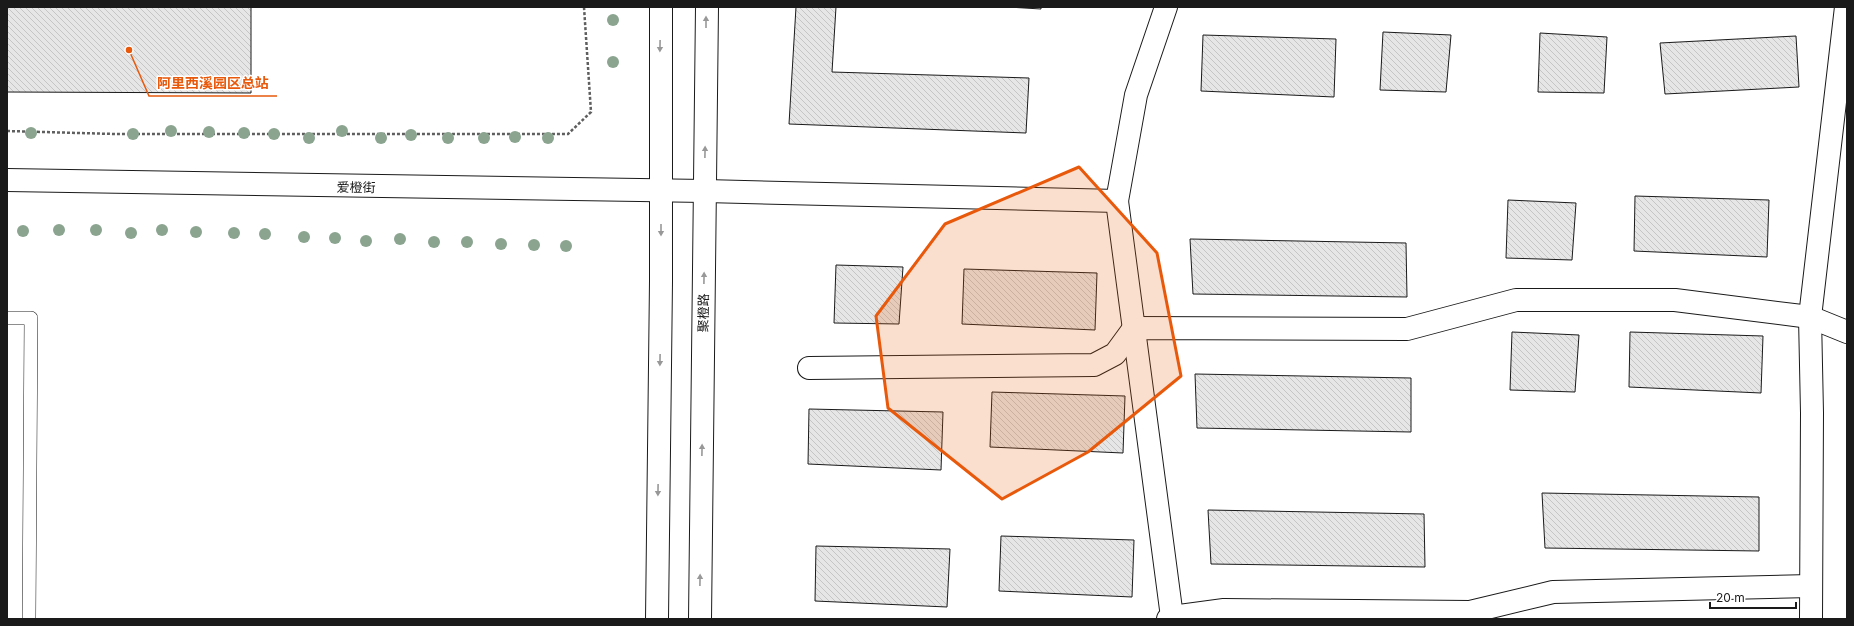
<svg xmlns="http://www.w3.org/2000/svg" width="1854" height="626" viewBox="0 0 1854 626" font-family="Inter,'Noto Sans SC',sans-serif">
	<defs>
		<pattern id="building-back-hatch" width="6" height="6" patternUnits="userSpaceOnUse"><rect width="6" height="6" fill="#e6e6e6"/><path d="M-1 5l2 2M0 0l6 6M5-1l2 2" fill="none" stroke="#c5c5c5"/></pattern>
	</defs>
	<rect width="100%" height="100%" fill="#fff"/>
	<!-- building -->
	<g fill="url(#building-back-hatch)" stroke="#1a1a1a">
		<polygon points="7,7 251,7 251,93 7,92"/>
		<polygon points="796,7 836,7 832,72 1029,78 1026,133 789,124"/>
		<polygon points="1008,7 1041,7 1041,9"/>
		<polygon points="1383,32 1451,35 1446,92 1380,90"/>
		<polygon points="1540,33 1607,37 1604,93 1538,92"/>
		<polygon points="1203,35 1336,39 1334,97 1201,91"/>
		<polygon points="1796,36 1799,87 1665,94 1660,43"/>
		<polygon points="1635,196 1769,200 1767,257 1634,251"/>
		<polygon points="1508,200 1576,203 1572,260 1506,258"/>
		<polygon points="1190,239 1406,243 1407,297 1193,294"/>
		<polygon points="836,265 903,267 899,324 834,323"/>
		<polygon points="964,269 1097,273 1095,330 962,324"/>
		<polygon points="1512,332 1579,335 1575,392 1510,390"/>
		<polygon points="1630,332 1763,336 1761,393 1629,387"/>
		<polygon points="1195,374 1411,378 1411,432 1197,428"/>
		<polygon points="992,392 1125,396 1123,453 990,447"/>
		<polygon points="809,409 943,412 941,470 808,464"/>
		<polygon points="1542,493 1759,497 1759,551 1545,548"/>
		<polygon points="1208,510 1424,514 1425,567 1211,564"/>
		<polygon points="1001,536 1134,540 1132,597 999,591"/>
		<polygon points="816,546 950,549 947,607 815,601"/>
	</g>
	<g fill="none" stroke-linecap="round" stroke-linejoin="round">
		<!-- service casing -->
		<g stroke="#1a1a1a" stroke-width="14">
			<polyline id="service" points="7,318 31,318 29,619"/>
		</g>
		<!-- minor casing -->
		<g stroke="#1a1a1a" stroke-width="24">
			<g id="minor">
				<polyline points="705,191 1117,201 1136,95 1166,7"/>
				<polyline points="1117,201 1172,617"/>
				<polyline points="809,368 1094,365 1115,354 1134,328 1407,329 1516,300 1675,300 1810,317 1847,332"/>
				<polyline points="1168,619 1172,617 1224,610 1470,612 1553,592 1811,586"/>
				<polyline points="1811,619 1812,413 1810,317 1846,7"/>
			</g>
		</g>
		<!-- tertiary casing -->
		<g stroke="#1a1a1a" stroke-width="24">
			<g id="tertiary">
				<polyline points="7,180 705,191"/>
				<polyline points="657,619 661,281 661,7"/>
				<polyline points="700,619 707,7"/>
			</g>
		</g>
		<!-- path -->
		<polyline stroke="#5f5f5f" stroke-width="2.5" stroke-dasharray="3 2" stroke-linecap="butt" points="7,131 115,134 568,134 591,112 584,7"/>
		<!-- service -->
		<use href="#service" stroke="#fff" stroke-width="13"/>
		<!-- minor -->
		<use href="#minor" stroke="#fff" stroke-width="22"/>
		<!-- tertiary -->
		<use href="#tertiary" stroke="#fff" stroke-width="22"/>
	</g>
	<!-- trees -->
	<g fill="#8aa48f">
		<circle cx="613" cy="20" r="6"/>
		<circle cx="613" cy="62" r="6"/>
		<circle cx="171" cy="131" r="6"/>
		<circle cx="342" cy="131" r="6"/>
		<circle cx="209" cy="132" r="6"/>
		<circle cx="31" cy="133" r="6"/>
		<circle cx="244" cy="133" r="6"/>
		<circle cx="133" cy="134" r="6"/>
		<circle cx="274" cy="134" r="6"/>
		<circle cx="411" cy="135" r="6"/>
		<circle cx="515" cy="137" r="6"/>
		<circle cx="309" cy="138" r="6"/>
		<circle cx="381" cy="138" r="6"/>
		<circle cx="448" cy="138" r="6"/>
		<circle cx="484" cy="138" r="6"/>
		<circle cx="548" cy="138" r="6"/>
		<circle cx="59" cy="230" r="6"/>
		<circle cx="96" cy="230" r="6"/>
		<circle cx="162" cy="230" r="6"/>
		<circle cx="23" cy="231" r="6"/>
		<circle cx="196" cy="232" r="6"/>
		<circle cx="131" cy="233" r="6"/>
		<circle cx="234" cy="233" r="6"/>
		<circle cx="265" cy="234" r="6"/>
		<circle cx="304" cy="237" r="6"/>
		<circle cx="335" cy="238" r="6"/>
		<circle cx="400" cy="239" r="6"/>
		<circle cx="366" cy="241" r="6"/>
		<circle cx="434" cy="242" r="6"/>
		<circle cx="467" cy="242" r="6"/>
		<circle cx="501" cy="244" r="6"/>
		<circle cx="534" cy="245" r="6"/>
		<circle cx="566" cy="246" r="6"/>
	</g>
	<!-- one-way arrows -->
	<defs><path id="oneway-solid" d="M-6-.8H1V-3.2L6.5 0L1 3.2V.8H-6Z"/></defs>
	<g fill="#989898">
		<use href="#oneway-solid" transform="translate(706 22) rotate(-90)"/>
		<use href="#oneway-solid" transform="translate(660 46) rotate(91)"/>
		<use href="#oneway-solid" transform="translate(705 152) rotate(-89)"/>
		<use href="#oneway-solid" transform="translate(661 230) rotate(90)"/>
		<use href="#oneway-solid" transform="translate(704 278) rotate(-89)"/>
		<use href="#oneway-solid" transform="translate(660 360) rotate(91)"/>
		<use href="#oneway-solid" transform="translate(702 450) rotate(-89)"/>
		<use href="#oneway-solid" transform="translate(658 490) rotate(91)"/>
		<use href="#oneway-solid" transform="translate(700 580) rotate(-89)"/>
	</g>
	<!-- marked area -->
	<path fill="#e8590c" fill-opacity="0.2" stroke="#e8590c" stroke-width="3" stroke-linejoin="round" d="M1079,167L1157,253L1181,376L1088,452L1002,499L888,408L876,316L945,224Z"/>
	<g text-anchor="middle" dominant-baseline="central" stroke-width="3" stroke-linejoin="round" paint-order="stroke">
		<!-- street labels -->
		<g font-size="13" fill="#1a1a1a" stroke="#fff">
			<text transform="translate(356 187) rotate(1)">爱橙街</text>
			<text transform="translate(703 313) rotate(-89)">聚橙路</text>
		</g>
	</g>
	<!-- callouts -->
	<path fill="none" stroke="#e8590c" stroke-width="1.5" d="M129 50L149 96H277"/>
	<circle fill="#e8590c" stroke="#fff" stroke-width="1.5" cx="129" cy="50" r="4"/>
	<g font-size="14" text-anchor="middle" font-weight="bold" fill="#e8590c" stroke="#fff" stroke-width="3" stroke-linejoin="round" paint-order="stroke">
		<text x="213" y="88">阿里西溪园区总站</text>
	</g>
	<!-- border -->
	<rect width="1854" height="626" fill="none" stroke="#1a1a1a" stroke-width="16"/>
	<!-- scale -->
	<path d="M1710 602v6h86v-6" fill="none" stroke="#1a1a1a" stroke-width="2"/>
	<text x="1716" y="602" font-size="12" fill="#1a1a1a" stroke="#ffffff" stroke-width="3" paint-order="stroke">20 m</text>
</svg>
